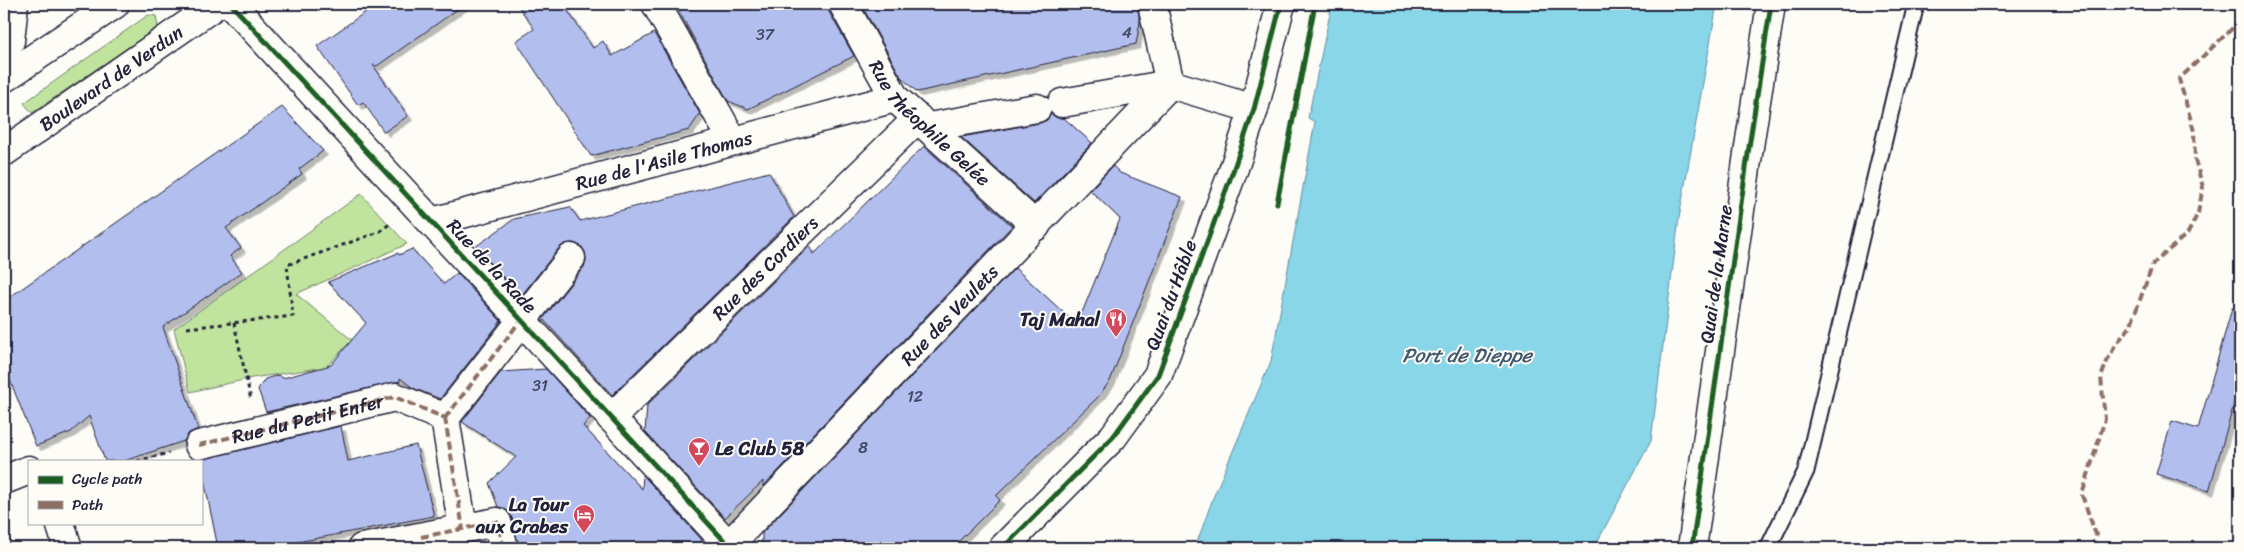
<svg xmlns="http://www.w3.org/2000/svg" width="2244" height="552" viewBox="0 0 2244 552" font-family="Sriracha,sans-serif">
	<defs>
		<filter id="shadow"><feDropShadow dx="4.5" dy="4.5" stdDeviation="0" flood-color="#0004"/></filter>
	</defs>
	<rect width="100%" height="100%" fill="#fdfcf7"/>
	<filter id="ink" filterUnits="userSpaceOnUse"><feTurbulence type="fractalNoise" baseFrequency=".02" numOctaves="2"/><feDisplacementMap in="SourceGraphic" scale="10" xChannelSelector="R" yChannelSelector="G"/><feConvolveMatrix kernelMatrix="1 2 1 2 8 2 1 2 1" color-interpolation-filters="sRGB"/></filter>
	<g filter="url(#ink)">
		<!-- green -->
		<g fill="#c0e49e" stroke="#71836c">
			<polygon points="148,15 156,16 158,27 32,113 24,103"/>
			<polygon points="361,194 407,244 296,294 352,340 326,367 252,378 190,392 174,329"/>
		</g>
		<!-- water -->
		<polygon fill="#89d6e8" stroke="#608ea3" points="1332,4 1717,4 1679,218 1651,441 1594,548 1195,548 1213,498 1271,361 1315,122 1308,118"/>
		<!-- building -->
		<g fill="#b2beee" stroke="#22223b" filter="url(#shadow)">
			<polygon points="377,4 465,4 377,66 373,65 408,116 384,132 363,102 358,105 317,46"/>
			<polygon points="517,4 563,4 593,48 603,41 612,56 654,33 700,114 689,130 591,156 516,41 534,29"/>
			<polygon points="675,4 827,4 829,12 854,56 748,109 728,101"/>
			<polygon points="861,4 1137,4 1140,22 1136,44 917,92 901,77"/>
			<polygon points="282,107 323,151 299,169 302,174 226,228 241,248 230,256 242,272 163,327 198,429 189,433 184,441 124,461 105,461 89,416 71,432 36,446 4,365 4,301"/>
			<polygon points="1051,114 1057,118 1064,118 1092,143 1034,203 961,137 1040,123 1047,120"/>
			<polygon points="924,146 1012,226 763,487 763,481 725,518 645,432 647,405 810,246 814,254"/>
			<polygon points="1113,166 1120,173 1182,197 1110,381 1097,398 996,496 1000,500 952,548 762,548 762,533 1015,268 1077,325 1120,219 1090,190"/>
			<polygon points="769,172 794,217 612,395 543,319 584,267 586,260 585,252 581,246 573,243 565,244 559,248 521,296 475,247 514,219 570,207 580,221"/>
			<polygon points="412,249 444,284 457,273 501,321 440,399 413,388 400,378 400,381 396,382 266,412 258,389 265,379 278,375 283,378 331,365 366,323 328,282 398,253 399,255"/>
			<polygon points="2232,308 2240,309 2240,398 2236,397 2209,491 2156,474 2172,421 2198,429"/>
			<polygon points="546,369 590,418 583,426 642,489 643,475 702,540 694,548 519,548 512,518 508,511 498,507 489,483 516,457 462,422 501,372"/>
			<polygon points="341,426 348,461 416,445 434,516 266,548 218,548 200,460"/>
		</g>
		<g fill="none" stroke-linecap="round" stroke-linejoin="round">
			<!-- lane casing -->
			<g stroke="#22223b" stroke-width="19">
				<polyline id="lane" points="1768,548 1806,471 1916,4"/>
			</g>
			<!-- street casing -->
			<g stroke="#22223b" stroke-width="31">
				<g id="street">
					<polyline points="656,4 733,141"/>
					<path id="s1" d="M843,4L895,98L1036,226"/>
					<polyline points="1152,4 1170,84"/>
					<polyline points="4,54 10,41 14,4"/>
					<polyline points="1062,103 1170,84 1254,109"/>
					<polyline points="929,127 1037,108"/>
					<path id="s2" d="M432,222L895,98"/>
					<polyline points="445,418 571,258"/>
					<polyline points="445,418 463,529"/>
					<path id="s3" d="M611,418L918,118"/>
					<path id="s4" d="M199,445L395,397L445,418"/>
					<polyline points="4,480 29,470"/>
					<polyline points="60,523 68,548"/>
					<path id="s5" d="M728,546L1170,84"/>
					<polyline points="362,548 497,522 504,548"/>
				</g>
			</g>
			<!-- secondary casing -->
			<g stroke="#22223b" stroke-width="31">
				<g id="secondary">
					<polyline points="231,4 731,548"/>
					<polyline points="4,78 115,4"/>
					<path id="s6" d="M4,152L217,4"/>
					<polyline points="1003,548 1113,437 1158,375 1233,171 1254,109 1281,4"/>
					<polyline points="1692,548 1749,147 1771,4"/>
				</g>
			</g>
			<!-- path -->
			<g stroke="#22223b" stroke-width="3" stroke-dasharray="4 4" stroke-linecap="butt">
				<polyline points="234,323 251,400"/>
				<polyline points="187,328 293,316 287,265 379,232 391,223"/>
				<polyline points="137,461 169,453"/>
			</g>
			<!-- lane -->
			<use href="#lane" stroke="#fdfcf7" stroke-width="15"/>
			<!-- street -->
			<use href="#street" stroke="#fdfcf7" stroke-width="28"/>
			<!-- secondary -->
			<use href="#secondary" stroke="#fdfcf7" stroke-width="28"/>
			<!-- quiet -->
			<g stroke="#8d6e63" stroke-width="4" stroke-dasharray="8 4" stroke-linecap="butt">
				<polyline points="445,418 521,320"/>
				<polyline points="445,418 463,529"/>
				<polyline points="199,445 395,397 445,418"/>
				<polyline points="421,537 497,522 504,548"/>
				<polyline points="2092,548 2096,535 2082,495 2105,419 2101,377 2108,359 2117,343 2130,327 2153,264 2188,233 2198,213 2203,187 2195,160 2194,131 2179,79 2240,21"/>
			</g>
			<!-- cycleway casing -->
			<g stroke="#fdfcf7" stroke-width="8">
				<g id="cycleway">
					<polyline points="231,4 731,548"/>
					<polyline points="1277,203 1315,4"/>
					<polyline points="1003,548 1113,437 1158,375 1233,171 1254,109 1281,4"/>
					<polyline points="1692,548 1749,147 1771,4"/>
				</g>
			</g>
			<!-- cycleway -->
			<use href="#cycleway" stroke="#1b5e20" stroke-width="5"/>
		</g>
	</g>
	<!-- icons -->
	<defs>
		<g id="restaurant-pin" transform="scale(1.125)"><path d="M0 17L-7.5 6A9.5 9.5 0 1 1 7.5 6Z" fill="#d1495b" stroke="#fdfcf7"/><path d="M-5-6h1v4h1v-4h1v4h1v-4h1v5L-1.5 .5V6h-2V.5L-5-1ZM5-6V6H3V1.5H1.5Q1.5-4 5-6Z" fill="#fff"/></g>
		<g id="bar-pin" transform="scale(1.125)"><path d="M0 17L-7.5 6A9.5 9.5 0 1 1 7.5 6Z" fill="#d1495b" stroke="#fdfcf7"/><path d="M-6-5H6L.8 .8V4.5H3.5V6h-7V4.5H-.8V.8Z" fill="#fff"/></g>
		<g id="hotel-pin" transform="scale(1.125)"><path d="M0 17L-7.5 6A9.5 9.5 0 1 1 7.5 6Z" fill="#d1495b" stroke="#fdfcf7"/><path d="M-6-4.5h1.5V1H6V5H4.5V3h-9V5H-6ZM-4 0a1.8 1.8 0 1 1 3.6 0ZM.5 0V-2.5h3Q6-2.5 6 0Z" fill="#fff"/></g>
	</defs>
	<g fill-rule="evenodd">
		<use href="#restaurant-pin" x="1116" y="319"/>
		<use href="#bar-pin" x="699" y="448"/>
		<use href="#hotel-pin" x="584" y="515"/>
	</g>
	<g text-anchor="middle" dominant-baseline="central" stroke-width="4" stroke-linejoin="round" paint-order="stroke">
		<!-- number labels -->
		<g font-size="16" fill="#464968">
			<text x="1127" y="32">4</text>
			<text x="765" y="34">37</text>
			<text x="540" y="385">31</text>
			<text x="915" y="396">12</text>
			<text x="863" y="447">8</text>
		</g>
		<!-- street labels -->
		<g font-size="19" fill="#22223b" stroke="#fdfcf7">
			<text stroke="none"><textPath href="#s6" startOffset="130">Boulevard de Verdun</textPath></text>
			<text stroke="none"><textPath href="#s1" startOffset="149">Rue Théophile Gelée</textPath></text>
			<text stroke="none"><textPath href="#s2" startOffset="240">Rue de l'Asile Thomas</textPath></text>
			<text transform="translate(492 266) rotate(47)">Rue de la Rade</text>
			<text stroke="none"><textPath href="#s3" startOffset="215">Rue des Cordiers</textPath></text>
			<text transform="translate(1716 274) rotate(-82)">Quai de la Marne</text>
			<text transform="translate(1171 295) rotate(-70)">Quai du Hâble</text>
			<text stroke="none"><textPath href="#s5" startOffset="320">Rue des Veulets</textPath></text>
			<text stroke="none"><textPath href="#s4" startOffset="112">Rue du Petit Enfer</textPath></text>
		</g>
		<!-- poi labels -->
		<g font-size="19" font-weight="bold" fill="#22223b" stroke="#fdfcf7" text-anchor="end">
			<text x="1100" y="319">Taj Mahal</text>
			<text x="715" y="448" text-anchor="start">Le Club 58</text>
			<text x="568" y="504">La Tour<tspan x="568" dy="22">aux Crabes</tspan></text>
		</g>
		<!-- water labels -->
		<g font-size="20" font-style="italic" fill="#41586f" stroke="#fdfcf7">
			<text x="1467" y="355">Port de Dieppe</text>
		</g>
	</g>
	<!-- margin -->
	<rect width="2244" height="552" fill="none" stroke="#fdfcf7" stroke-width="20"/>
	<rect x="10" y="10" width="2224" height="532" fill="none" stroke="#22223b" stroke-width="2" filter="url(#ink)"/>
	<!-- legend -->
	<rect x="28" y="460" width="175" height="65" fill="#fdfcf7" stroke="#a5a5ac"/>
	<rect x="38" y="476" width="25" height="8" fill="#1b5e20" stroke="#a5a5ac"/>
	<text x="72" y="484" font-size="15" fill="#22223b">Cycle path</text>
	<rect x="38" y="501" width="25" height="8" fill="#8d6e63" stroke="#a5a5ac"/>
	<text x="72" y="510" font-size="15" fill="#22223b">Path</text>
</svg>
